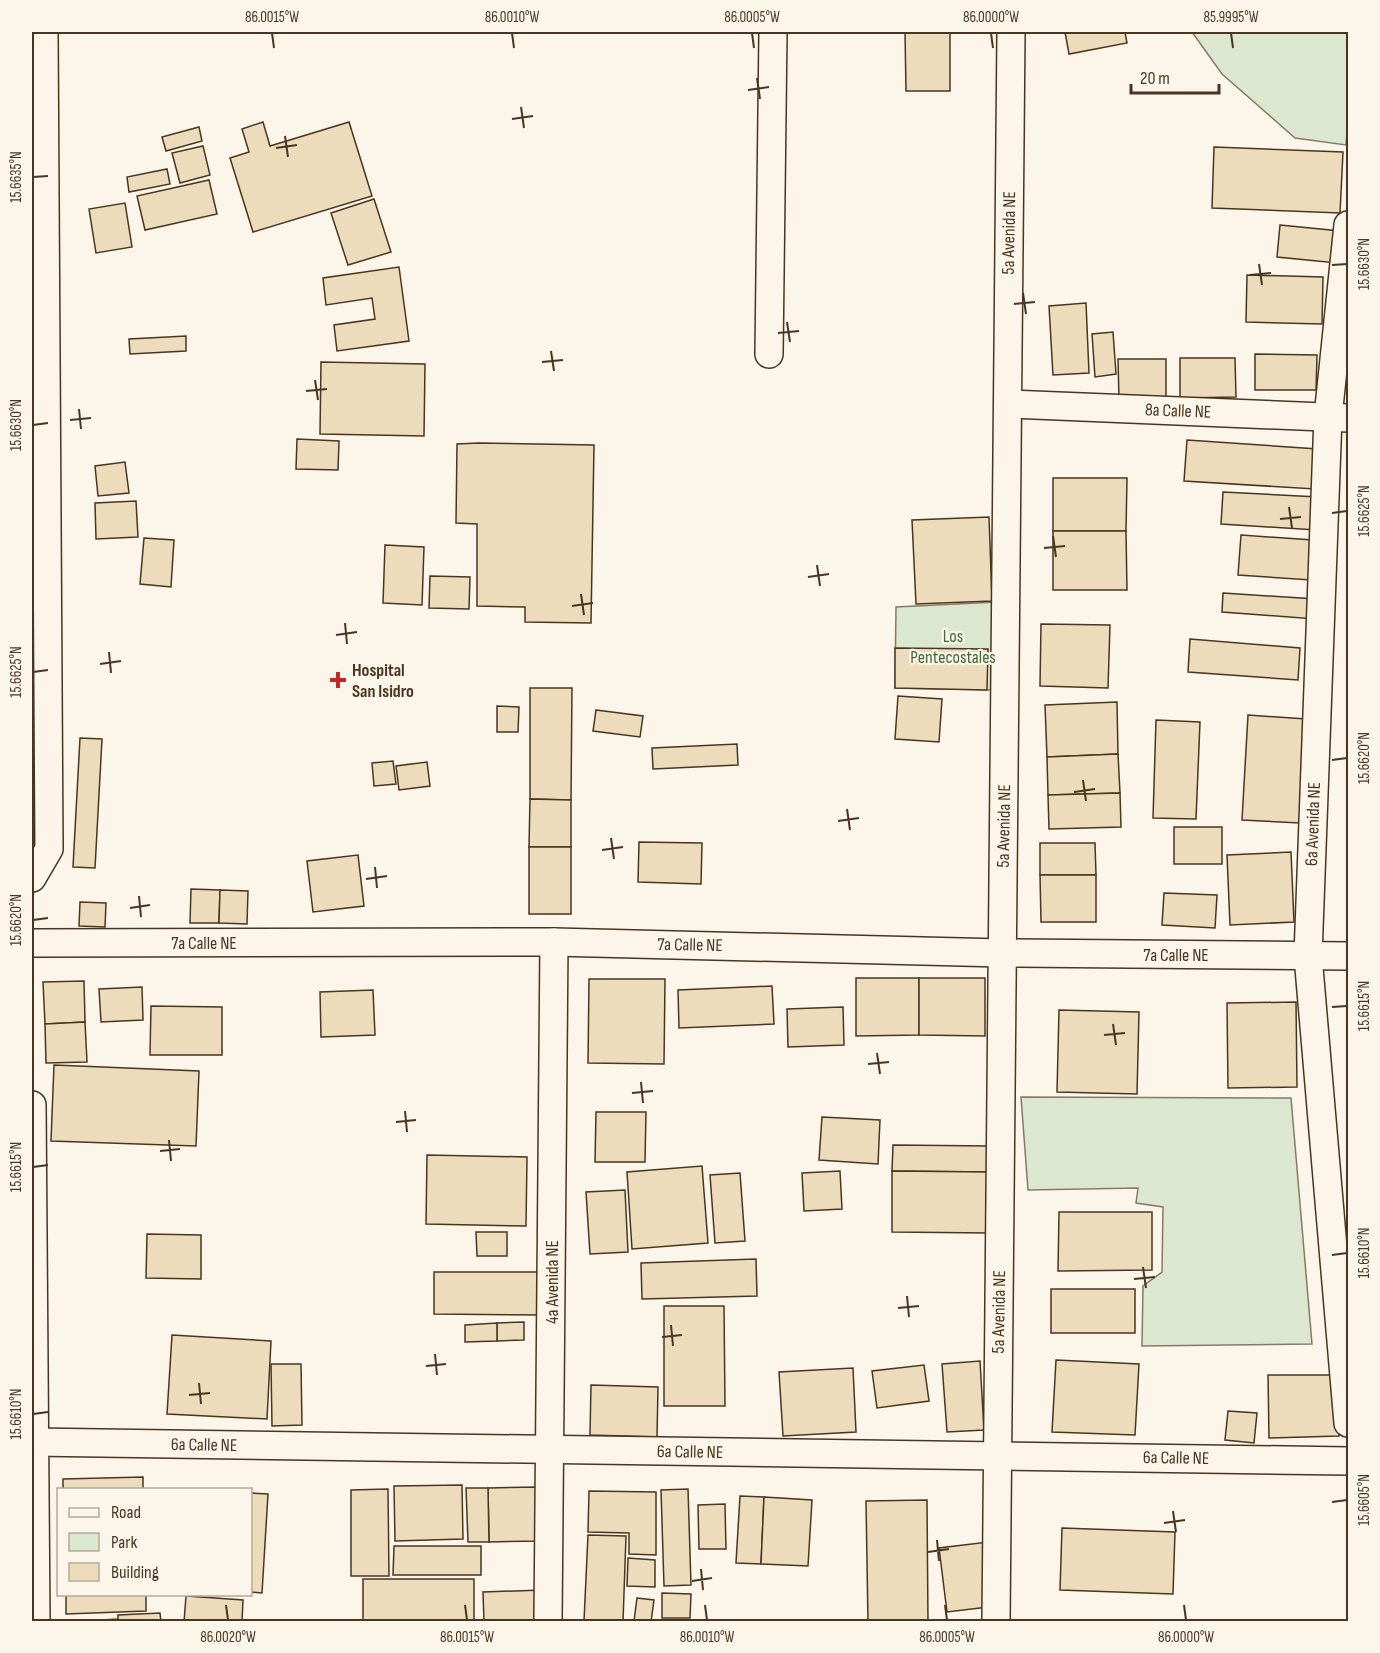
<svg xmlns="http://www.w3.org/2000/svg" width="1380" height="1653" viewBox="0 0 1380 1653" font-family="'Sofia Sans Condensed',sans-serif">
	<rect width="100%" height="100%" fill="#fbf6e9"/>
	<!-- green -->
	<g fill="#dce7d0" stroke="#887966" stroke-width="1.5">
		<polygon points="1192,32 1348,32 1348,118 1346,145 1295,138 1222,74"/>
		<polygon points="997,602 996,690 895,688 896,607"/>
		<polygon points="1021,1097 1291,1098 1312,1344 1142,1346 1143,1286 1162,1272 1163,1207 1136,1203 1138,1188 1028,1190"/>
	</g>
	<!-- building -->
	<g fill="#ecdcbc" stroke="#4a3520" stroke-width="1.5">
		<polygon points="905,32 950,32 950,91 906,91"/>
		<polygon points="1065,32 1125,32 1127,43 1069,54"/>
		<polygon points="263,122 270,146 349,122 372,196 253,232 230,158 249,152 242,129"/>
		<polygon points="199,127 202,141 166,151 162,137"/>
		<polygon points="203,146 210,175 180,183 172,153"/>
		<polygon points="1214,147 1343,152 1340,213 1212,208"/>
		<polygon points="167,169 170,184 129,192 127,177"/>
		<polygon points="209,180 217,214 145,230 137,196"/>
		<polygon points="374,199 391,252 348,265 331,213"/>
		<polygon points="125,203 132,247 96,253 89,209"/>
		<polygon points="1280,225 1340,231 1337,263 1277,257"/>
		<polygon points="399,267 409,341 337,351 334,325 375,319 372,298 326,305 323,278"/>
		<polygon points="1247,275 1323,277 1322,324 1246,322"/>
		<polygon points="1086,303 1089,373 1053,375 1049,306"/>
		<polygon points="1113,332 1116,374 1095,377 1092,334"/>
		<polygon points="186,336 186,351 130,354 129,339"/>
		<polygon points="1255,354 1317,355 1316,390 1255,390"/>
		<polygon points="1180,358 1235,358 1236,397 1180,398"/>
		<polygon points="1118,359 1166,359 1166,399 1119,400"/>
		<polygon points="321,362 425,364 424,436 320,434"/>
		<polygon points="297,439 339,441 338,470 296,469"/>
		<polygon points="1187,440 1318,449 1315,489 1184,481"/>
		<polygon points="479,443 594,445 591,623 525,622 525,607 477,606 477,524 456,523 457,444"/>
		<polygon points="125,462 129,493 98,496 95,466"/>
		<polygon points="1053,478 1127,478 1126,531 1053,531"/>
		<polygon points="1223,492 1318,497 1316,530 1221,524"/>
		<polygon points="136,501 138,537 96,539 95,503"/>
		<polygon points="989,517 992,601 916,604 912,520"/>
		<polygon points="1053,531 1126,531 1127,590 1053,590"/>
		<polygon points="1241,535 1313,540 1311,580 1238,575"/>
		<polygon points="144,538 174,540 171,587 140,584"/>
		<polygon points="385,545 424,547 422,605 383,603"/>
		<polygon points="430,576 470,577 469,609 429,608"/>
		<polygon points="1223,593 1316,599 1315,619 1222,612"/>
		<polygon points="1041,624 1110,625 1108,688 1040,686"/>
		<polygon points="1190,639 1300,648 1298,680 1188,672"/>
		<polygon points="895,648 988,649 987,690 895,688"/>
		<polygon points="32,677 34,677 35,717 32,717"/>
		<polygon points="530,688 572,688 571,800 530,799"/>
		<polygon points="898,696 942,699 939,742 895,739"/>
		<polygon points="1117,702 1118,754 1047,757 1045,705"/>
		<polygon points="497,706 519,707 518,732 497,732"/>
		<polygon points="596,710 643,716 640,737 593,731"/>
		<polygon points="1248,715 1306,719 1300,823 1242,820"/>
		<polygon points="1156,720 1200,722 1196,819 1153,818"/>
		<polygon points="80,738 102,739 95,868 73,867"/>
		<polygon points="737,744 738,765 653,769 652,748"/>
		<polygon points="36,749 38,775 32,776 32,750"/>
		<polygon points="1118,754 1120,793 1048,795 1047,757"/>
		<polygon points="393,761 396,784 374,786 372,763"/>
		<polygon points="427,762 430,786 399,790 396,766"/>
		<polygon points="38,775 41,822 32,823 32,776"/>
		<polygon points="1120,793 1121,827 1049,829 1048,795"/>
		<polygon points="530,799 571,800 571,847 529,847"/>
		<rect x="1174" y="827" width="48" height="37"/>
		<polygon points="639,842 702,843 701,884 638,882"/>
		<polygon points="1040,843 1095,843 1096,875 1040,875"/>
		<rect x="529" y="847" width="42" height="67"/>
		<polygon points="1291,852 1294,922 1230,925 1227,855"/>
		<polygon points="358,855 364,906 313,912 307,861"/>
		<polygon points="1040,875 1096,875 1096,922 1041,922"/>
		<polygon points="191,889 220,890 219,923 190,923"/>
		<polygon points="220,890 248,891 247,924 219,923"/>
		<polygon points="1164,893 1217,895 1215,928 1162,925"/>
		<polygon points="80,902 106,903 105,927 79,926"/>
		<polygon points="856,978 919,978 919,1035 856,1036"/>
		<polygon points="919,978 985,978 985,1036 919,1035"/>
		<polygon points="589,979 665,979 664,1064 588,1063"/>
		<polygon points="84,981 85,1022 45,1024 43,982"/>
		<polygon points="772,986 774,1024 679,1028 678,990"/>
		<polygon points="142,987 143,1020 101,1022 99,989"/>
		<polygon points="373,990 375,1035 321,1037 320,992"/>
		<polygon points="1296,1002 1297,1087 1228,1088 1227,1003"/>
		<polygon points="151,1006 222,1007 222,1055 150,1055"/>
		<polygon points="843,1007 844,1045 788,1047 787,1009"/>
		<polygon points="1059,1010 1139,1012 1137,1094 1057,1092"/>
		<polygon points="85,1022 87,1062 46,1063 45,1024"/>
		<polygon points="54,1065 199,1071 196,1146 51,1141"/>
		<polygon points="596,1112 646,1112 645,1162 595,1162"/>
		<polygon points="822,1117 880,1120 878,1164 819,1160"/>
		<polygon points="893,1145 990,1146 989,1172 892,1171"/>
		<polygon points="427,1155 527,1157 526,1226 426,1224"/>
		<polygon points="702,1166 708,1243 632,1249 627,1172"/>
		<polygon points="840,1171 842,1209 804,1211 802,1173"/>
		<polygon points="892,1171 989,1172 989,1233 892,1232"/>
		<polygon points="740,1173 745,1241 715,1243 710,1175"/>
		<polygon points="625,1190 628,1252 590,1254 586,1192"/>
		<polygon points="1059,1212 1152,1212 1152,1270 1058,1271"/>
		<polygon points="476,1232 507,1232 507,1256 477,1256"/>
		<polygon points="147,1234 201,1235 201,1279 146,1278"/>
		<polygon points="756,1259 757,1296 642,1299 641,1263"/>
		<polygon points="434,1272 544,1272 544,1315 434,1314"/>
		<rect x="1051" y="1289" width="84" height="44"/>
		<polygon points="664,1306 724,1306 725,1406 664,1406"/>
		<polygon points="524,1322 524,1340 497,1341 497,1323"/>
		<polygon points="497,1323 497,1341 465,1342 465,1325"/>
		<polygon points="172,1335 271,1341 267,1419 167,1414"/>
		<polygon points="1056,1360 1139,1364 1135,1435 1052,1432"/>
		<polygon points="980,1361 984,1430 947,1432 942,1364"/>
		<polygon points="271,1364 301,1364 302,1425 272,1426"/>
		<polygon points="924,1365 929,1401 877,1408 872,1371"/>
		<polygon points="853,1368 856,1432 783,1436 779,1372"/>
		<polygon points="1268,1375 1338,1375 1339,1436 1269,1438"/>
		<polygon points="591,1385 658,1387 657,1437 590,1435"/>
		<polygon points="1228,1411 1257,1413 1254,1443 1225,1440"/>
		<polygon points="143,1477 143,1490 63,1490 63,1479"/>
		<polygon points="462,1485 463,1539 395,1541 394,1486"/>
		<polygon points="538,1487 539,1541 489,1542 488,1488"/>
		<polygon points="466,1488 488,1488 489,1542 468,1542"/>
		<polygon points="388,1489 389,1576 351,1576 351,1490"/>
		<polygon points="688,1489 691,1585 664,1586 661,1490"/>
		<polygon points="589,1491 656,1492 656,1555 629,1554 629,1533 588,1532"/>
		<polygon points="250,1493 268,1494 262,1593 250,1592"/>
		<polygon points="740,1496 764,1497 761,1564 736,1563"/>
		<polygon points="764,1497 812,1500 808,1566 761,1564"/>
		<polygon points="927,1500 928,1622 868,1622 866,1501"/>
		<polygon points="725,1504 726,1549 699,1549 698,1505"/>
		<polygon points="1062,1528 1175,1532 1173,1594 1060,1590"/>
		<polygon points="588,1535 626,1536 623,1622 584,1621"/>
		<polygon points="988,1542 988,1607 947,1612 939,1548"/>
		<polygon points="394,1546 481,1546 481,1575 393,1575"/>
		<polygon points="628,1558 655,1560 655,1587 627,1586"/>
		<rect x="363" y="1579" width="111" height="43"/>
		<polygon points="542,1590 540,1622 484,1622 483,1592"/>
		<polygon points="662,1593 691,1594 690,1618 662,1618"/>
		<polygon points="66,1594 146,1594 146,1611 66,1614"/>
		<polygon points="186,1596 243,1600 242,1622 184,1622"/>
		<polygon points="637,1598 654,1600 651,1622 634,1621"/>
		<polygon points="160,1613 161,1622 67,1622 118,1619 118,1615"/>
	</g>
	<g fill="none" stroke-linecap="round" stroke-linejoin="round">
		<!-- street casing -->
		<g stroke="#4a3520" stroke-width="30">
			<g id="street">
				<polyline points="1348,225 1328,417 1308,956 1348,1423"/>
				<polyline points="769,354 773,32"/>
				<polyline points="1008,404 1348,418"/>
				<polyline points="32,878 49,849 44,32"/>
				<polyline points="32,943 554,942 1002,953 1348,956"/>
				<polyline points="32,1105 36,1622"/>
				<polyline points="32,1442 1348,1461"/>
				<polyline points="548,1622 554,942"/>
				<polyline points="996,1622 1011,32"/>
			</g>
		</g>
		<!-- street -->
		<use href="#street" stroke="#fbf6e9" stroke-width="27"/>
	</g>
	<!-- ticks -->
	<path fill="none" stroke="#4a3520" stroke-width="2" d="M272,33L274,48M512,33L514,48M752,33L754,48M991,33L993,48M1231,33L1233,48M757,78L760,99M748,90L769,87M521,107L524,128M512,119L533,116M285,136L288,157M276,148L297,145M33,177L48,176M1259,264L1262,285M1332,265L1347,264M1250,275L1271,273M1023,293L1026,314M1014,304L1035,302M787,322L790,342M778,333L799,331M551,351L554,371M542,362L563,360M315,380L318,400M306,391L327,389M79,409L81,429M70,420L91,418M33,425L48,423M1289,507L1292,528M1332,513L1347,511M1280,519L1301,517M1053,536L1056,557M1044,548L1065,546M817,565L820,586M808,577L829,574M581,594L584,615M572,606L593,603M345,623L347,644M336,635L357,632M109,652L111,673M100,664L121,661M33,672L48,670M1332,760L1347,758M1083,780L1086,801M1074,792L1095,789M847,809L850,830M838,821L859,818M611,838L614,859M602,850L623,847M375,867L377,888M366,879L387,876M139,896L141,917M130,908L150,905M33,920L48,918M1332,1007L1347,1006M1113,1024L1116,1045M1104,1035L1125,1033M877,1053L880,1074M868,1064L889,1062M641,1082L643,1103M632,1093L653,1091M405,1111L407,1132M396,1122L416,1120M169,1140L171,1161M160,1151L180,1149M33,1167L48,1165M1332,1255L1347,1253M1143,1267L1146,1288M1134,1279L1155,1277M907,1296L909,1317M898,1308L919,1306M671,1325L673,1346M662,1337L682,1335M435,1354L437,1375M426,1366L446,1364M199,1383L201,1404M189,1395L210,1393M33,1414L48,1412M1332,1502L1347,1500M1173,1511L1176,1532M1164,1523L1185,1520M937,1540L939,1561M928,1552L949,1549M701,1569L703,1590M692,1581L712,1578M226,1605L228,1620M465,1605L467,1620M705,1605L707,1620M945,1605L947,1620M1184,1605L1186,1620"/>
	<!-- markers -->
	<path fill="#c62828" stroke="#fbf6e9" stroke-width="2" d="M335 671h6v6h6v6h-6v6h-6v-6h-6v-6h6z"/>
	<g text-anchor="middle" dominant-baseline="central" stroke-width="4.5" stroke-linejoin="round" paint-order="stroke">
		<!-- street labels -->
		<g font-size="18" fill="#4a3520" stroke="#fbf6e9">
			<text transform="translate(1009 233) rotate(-89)">5a Avenida NE</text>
			<text transform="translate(1178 411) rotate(2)">8a Calle NE</text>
			<text transform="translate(1313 824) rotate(-88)">6a Avenida NE</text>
			<text transform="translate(1004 826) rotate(-89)">5a Avenida NE</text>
			<text x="204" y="943">7a Calle NE</text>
			<text transform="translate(690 945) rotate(1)">7a Calle NE</text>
			<text x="1176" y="955">7a Calle NE</text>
			<text transform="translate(552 1282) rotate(-90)">4a Avenida NE</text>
			<text transform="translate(999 1312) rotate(-89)">5a Avenida NE</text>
			<text transform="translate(204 1445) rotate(1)">6a Calle NE</text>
			<text transform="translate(690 1452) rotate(1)">6a Calle NE</text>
			<text transform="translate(1176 1458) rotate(1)">6a Calle NE</text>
		</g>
		<!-- park labels -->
		<g font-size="18" fill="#436837" stroke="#fbf6e9">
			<text x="953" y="636">Los<tspan x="953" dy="21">Pentecostales</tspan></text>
		</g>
		<!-- poi labels -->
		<g font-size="18" font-weight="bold" fill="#4a3520" stroke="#fbf6e9" text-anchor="start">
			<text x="352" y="670">Hospital<tspan x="352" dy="21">San Isidro</tspan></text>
		</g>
	</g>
	<!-- border -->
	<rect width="1380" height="1653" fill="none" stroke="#fbf6e9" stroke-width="66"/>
	<!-- legend -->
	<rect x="57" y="1488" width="195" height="108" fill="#fbf6e9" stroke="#b4a999" stroke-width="1.5"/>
	<rect x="69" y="1508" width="30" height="9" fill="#fbf6e9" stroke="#b4a999" stroke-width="1.5"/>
	<text x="111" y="1518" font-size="18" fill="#4a3520">Road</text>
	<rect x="69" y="1533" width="30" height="18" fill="#dce7d0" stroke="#b4a999" stroke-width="1.5"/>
	<text x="111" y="1548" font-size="18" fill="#4a3520">Park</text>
	<rect x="69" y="1563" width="30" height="18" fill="#ecdcbc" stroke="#b4a999" stroke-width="1.5"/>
	<text x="111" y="1578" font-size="18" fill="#4a3520">Building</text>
	<!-- scale -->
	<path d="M1131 84v9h88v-9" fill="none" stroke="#4a3520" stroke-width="3"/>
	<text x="1140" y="84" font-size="18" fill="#4a3520" stroke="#fbf6e9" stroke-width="4.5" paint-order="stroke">20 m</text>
	<rect x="33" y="33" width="1314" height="1587" fill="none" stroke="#4a3520" stroke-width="2"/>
	<g font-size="15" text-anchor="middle" fill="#4a3520">
		<text x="272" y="22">86.0015°W</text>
		<text x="512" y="22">86.0010°W</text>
		<text x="752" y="22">86.0005°W</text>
		<text x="991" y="22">86.0000°W</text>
		<text x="1231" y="22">85.9995°W</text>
		<text transform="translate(16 177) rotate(-90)" y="5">15.6635°N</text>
		<text transform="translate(1364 264) rotate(-90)" y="5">15.6630°N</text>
		<text transform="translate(16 425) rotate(-90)" y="5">15.6630°N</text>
		<text transform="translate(1364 511) rotate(-90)" y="5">15.6625°N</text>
		<text transform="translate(16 672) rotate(-90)" y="5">15.6625°N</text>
		<text transform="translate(1364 758) rotate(-90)" y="5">15.6620°N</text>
		<text transform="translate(16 920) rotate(-90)" y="5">15.6620°N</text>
		<text transform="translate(1364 1006) rotate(-90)" y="5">15.6615°N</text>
		<text transform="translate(16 1167) rotate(-90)" y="5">15.6615°N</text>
		<text transform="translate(1364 1253) rotate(-90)" y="5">15.6610°N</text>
		<text transform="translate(16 1414) rotate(-90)" y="5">15.6610°N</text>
		<text transform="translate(1364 1500) rotate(-90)" y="5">15.6605°N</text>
		<text x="228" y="1642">86.0020°W</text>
		<text x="467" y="1642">86.0015°W</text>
		<text x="707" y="1642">86.0010°W</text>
		<text x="947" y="1642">86.0005°W</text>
		<text x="1186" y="1642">86.0000°W</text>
	</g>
</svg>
